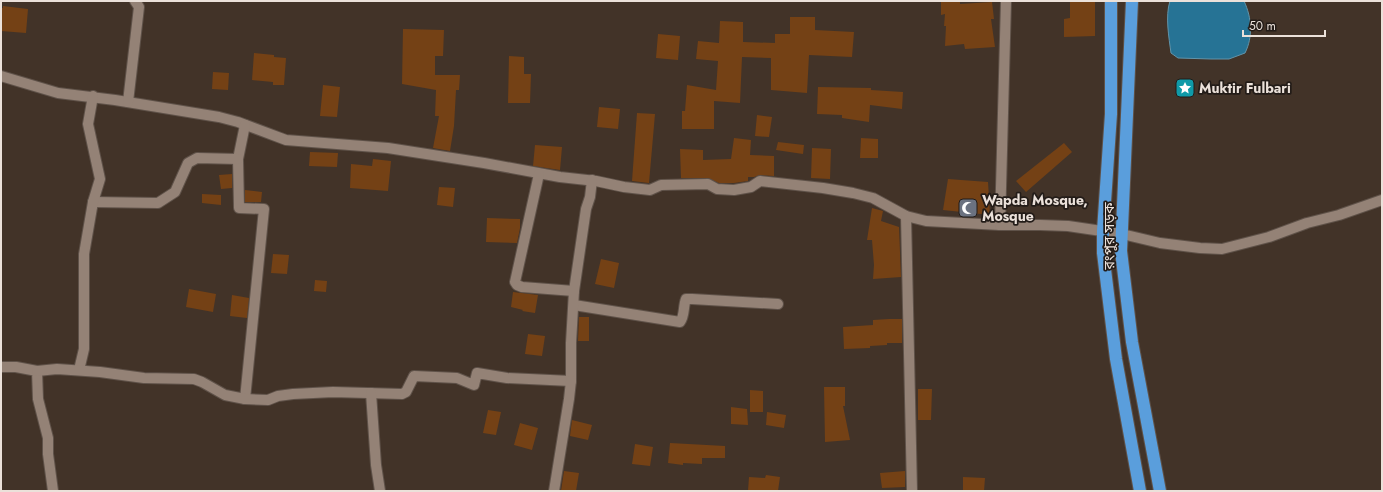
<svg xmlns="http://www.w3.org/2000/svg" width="1383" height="492" viewBox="0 0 1383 492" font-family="Jost,'Noto Sans Bengali',sans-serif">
	<rect width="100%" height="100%" fill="#423328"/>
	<!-- water -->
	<path fill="#267395" stroke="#6194aa" d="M1170,1H1244C1252,18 1253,37 1245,53L1229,59H1211L1178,58L1171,53C1169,38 1165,16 1170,1Z"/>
	<!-- building -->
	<g fill="#744115">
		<polygon points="941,1 960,1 960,4 992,2 994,19 991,19 995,47 965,49 964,44 945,46 946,26 944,26 945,14 941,15"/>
		<polygon points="1070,1 1095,1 1095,36 1064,37 1064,19 1070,18"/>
		<polygon points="3,6 28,9 26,33 1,31 1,8 3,8"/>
		<polygon points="790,17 815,17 815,30 854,32 852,57 809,55 807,93 771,90 771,58 742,57 740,103 714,101 714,129 682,129 682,111 685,111 687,85 716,90 718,61 696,59 698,41 719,43 720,21 743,22 743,42 775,43 775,34 790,34"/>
		<polygon points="403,29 444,30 443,56 435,56 435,75 460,75 459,90 456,90 454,126 450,151 433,148 439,116 435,116 436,90 402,84"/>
		<polygon points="658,34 680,36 678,60 656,58"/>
		<polygon points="254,53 274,55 274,57 286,58 284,85 273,85 273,82 252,80"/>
		<polygon points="509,56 524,57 524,74 531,74 530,103 508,103"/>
		<polygon points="213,72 229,73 228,90 212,89"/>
		<polygon points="323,85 340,87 337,117 320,116"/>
		<polygon points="818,87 871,88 871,90 903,92 902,109 870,105 869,122 842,118 842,115 817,114"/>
		<polygon points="599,107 620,109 618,129 597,127"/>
		<polygon points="637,113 655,114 649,183 632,181"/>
		<polygon points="757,115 772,117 769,137 755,136"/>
		<polygon points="734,138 751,140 750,155 774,156 774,176 760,175 754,177 748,177 748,181 734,183 719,183 708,178 681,178 680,149 703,150 703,160 731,159"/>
		<polygon points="861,138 878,139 878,158 860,158"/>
		<polygon points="778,142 804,145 803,154 776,150"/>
		<polygon points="1064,143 1072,152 1026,192 1016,181"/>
		<polygon points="535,145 562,147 560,170 533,166"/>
		<polygon points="812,148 831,149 830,179 811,178"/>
		<polygon points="310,152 338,153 337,167 309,166"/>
		<polygon points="373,159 391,161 388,191 350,188 351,164 372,166"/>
		<polygon points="232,174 232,188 221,189 219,175"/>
		<polygon points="948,179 988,182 990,215 943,210"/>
		<polygon points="439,187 455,188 453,207 437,205"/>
		<polygon points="245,190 262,192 261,202 245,202"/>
		<polygon points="202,194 221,195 221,205 202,203"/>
		<polygon points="872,208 883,211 881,221 899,227 901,277 873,279 874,265 872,240 867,240"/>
		<polygon points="487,218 520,219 520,228 517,243 486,242"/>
		<polygon points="273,254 289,255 287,274 271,273"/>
		<polygon points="601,259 619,263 614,288 595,284"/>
		<polygon points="315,280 327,281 326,292 314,291"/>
		<polygon points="189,289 216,294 213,312 186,307"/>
		<polygon points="513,292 538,295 535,313 522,311 523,310 511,307"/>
		<polygon points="232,295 249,298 247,318 230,316"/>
		<polygon points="579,317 589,317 589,341 578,341"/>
		<polygon points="889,319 902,319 902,343 887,343 887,345 870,346 870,348 844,349 843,327 873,325 873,320"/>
		<polygon points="528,334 545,336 542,356 525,354"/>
		<polygon points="824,387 845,387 845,406 843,406 850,440 825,442"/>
		<polygon points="918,389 932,389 931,420 918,420"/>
		<polygon points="750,390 763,391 763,412 750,412"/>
		<polygon points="731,407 747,409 748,425 731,424"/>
		<polygon points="488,410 501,412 496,435 483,433"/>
		<polygon points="767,412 786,415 784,428 766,425"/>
		<polygon points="572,420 592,425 588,440 570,436"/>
		<polygon points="520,423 538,428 532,450 514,445"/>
		<polygon points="670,443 725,446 725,458 702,458 702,464 683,463 683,465 668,463"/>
		<polygon points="635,444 653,447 650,466 632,464"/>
		<polygon points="564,471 579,473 576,491 561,491"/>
		<polygon points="905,471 905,487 882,488 880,473"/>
		<polygon points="766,475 780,477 778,491 748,491 749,477 765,478"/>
		<polygon points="963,477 985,478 984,491 963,491"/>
	</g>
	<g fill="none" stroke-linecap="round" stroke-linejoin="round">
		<!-- minor casing -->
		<g stroke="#5f5249" stroke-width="12">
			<g id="minor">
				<polyline points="1,76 58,93 115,100 219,117 238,122 286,140 388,148 484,163 560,177 596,181 624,187 650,190 661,185 708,184 717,189 734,190 751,187 760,181 823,188 853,193 873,198 906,216 926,221 1000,225 1040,225 1068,226 1122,234 1160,243 1200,248 1222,249 1269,237 1307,223 1339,215 1382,200"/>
				<polyline points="128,102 139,7 135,1"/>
				<polyline points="245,125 238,159 239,208 264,209 245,399"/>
				<polyline points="539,174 515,282 517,285 522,287 574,291"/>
				<polyline points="93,202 158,203 175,192 188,163 197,158 238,159"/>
				<polyline points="906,216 912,491"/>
				<polyline points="1000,225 1006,1"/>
				<path d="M574,305L680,322C685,316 683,306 686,299H692L778,304"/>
				<polyline points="1,367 16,367 37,371 38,399 48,438 48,454 53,491"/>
				<polyline points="79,370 84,349 84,254 93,202 100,179 88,124 93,96"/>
				<polyline points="37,371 57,369 100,372 144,378 194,379 202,382 225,395 245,399 268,400 278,396 293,394 333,392 402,394 406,392 414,376 457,378 474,385 477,373 507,378 571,381 571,343 574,291 586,209 590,197 592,180"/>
				<polyline points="371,393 376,465 380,491"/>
				<polyline points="554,491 569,399 571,381"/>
			</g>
		</g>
		<!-- highway casing -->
		<g stroke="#5f5249" stroke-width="14">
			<g id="highway">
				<polyline points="1111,1 1111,114 1103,231 1103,253 1116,359 1140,491"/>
				<polyline points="1132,1 1121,251 1132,342 1160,491"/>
			</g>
		</g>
		<!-- minor -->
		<use href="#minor" stroke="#948276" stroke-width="10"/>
		<!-- highway -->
		<use href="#highway" stroke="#5a9edc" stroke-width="12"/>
	</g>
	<!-- icons -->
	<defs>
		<g id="sight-square" transform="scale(1)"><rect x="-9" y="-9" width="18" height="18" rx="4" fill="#0f9aa8" stroke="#231c18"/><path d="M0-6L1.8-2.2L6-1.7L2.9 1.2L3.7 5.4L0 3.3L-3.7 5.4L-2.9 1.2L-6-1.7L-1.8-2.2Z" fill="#fff"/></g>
		<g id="mosque-square" transform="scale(1)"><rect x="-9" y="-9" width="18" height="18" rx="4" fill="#6b7280" stroke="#231c18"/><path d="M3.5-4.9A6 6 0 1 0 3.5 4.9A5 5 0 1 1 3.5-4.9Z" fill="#fff"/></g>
	</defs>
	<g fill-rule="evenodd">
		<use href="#sight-square" x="1185" y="88"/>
		<use href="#mosque-square" x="968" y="208"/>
	</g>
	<g text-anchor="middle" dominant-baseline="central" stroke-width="3.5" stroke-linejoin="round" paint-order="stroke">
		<!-- poi labels -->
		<g font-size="14" font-weight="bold" fill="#ebe1da" stroke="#231c18" text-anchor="start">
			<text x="1199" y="88">Muktir Fulbari</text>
			<text x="982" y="200">Wapda Mosque,<tspan x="982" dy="16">Mosque</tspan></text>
		</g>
		<!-- street labels -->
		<g font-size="14" fill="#ebe1da" stroke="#231c18">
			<text transform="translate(1109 236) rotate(-90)">রংপুর সড়ক</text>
		</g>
	</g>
	<!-- border -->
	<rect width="1383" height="492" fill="none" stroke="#ebe1da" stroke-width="4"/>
	<!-- scale -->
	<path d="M1243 30v6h82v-6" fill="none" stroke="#ebe1da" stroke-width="2"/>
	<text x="1249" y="30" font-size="12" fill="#ebe1da" stroke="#231c18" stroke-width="3" paint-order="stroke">50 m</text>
</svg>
